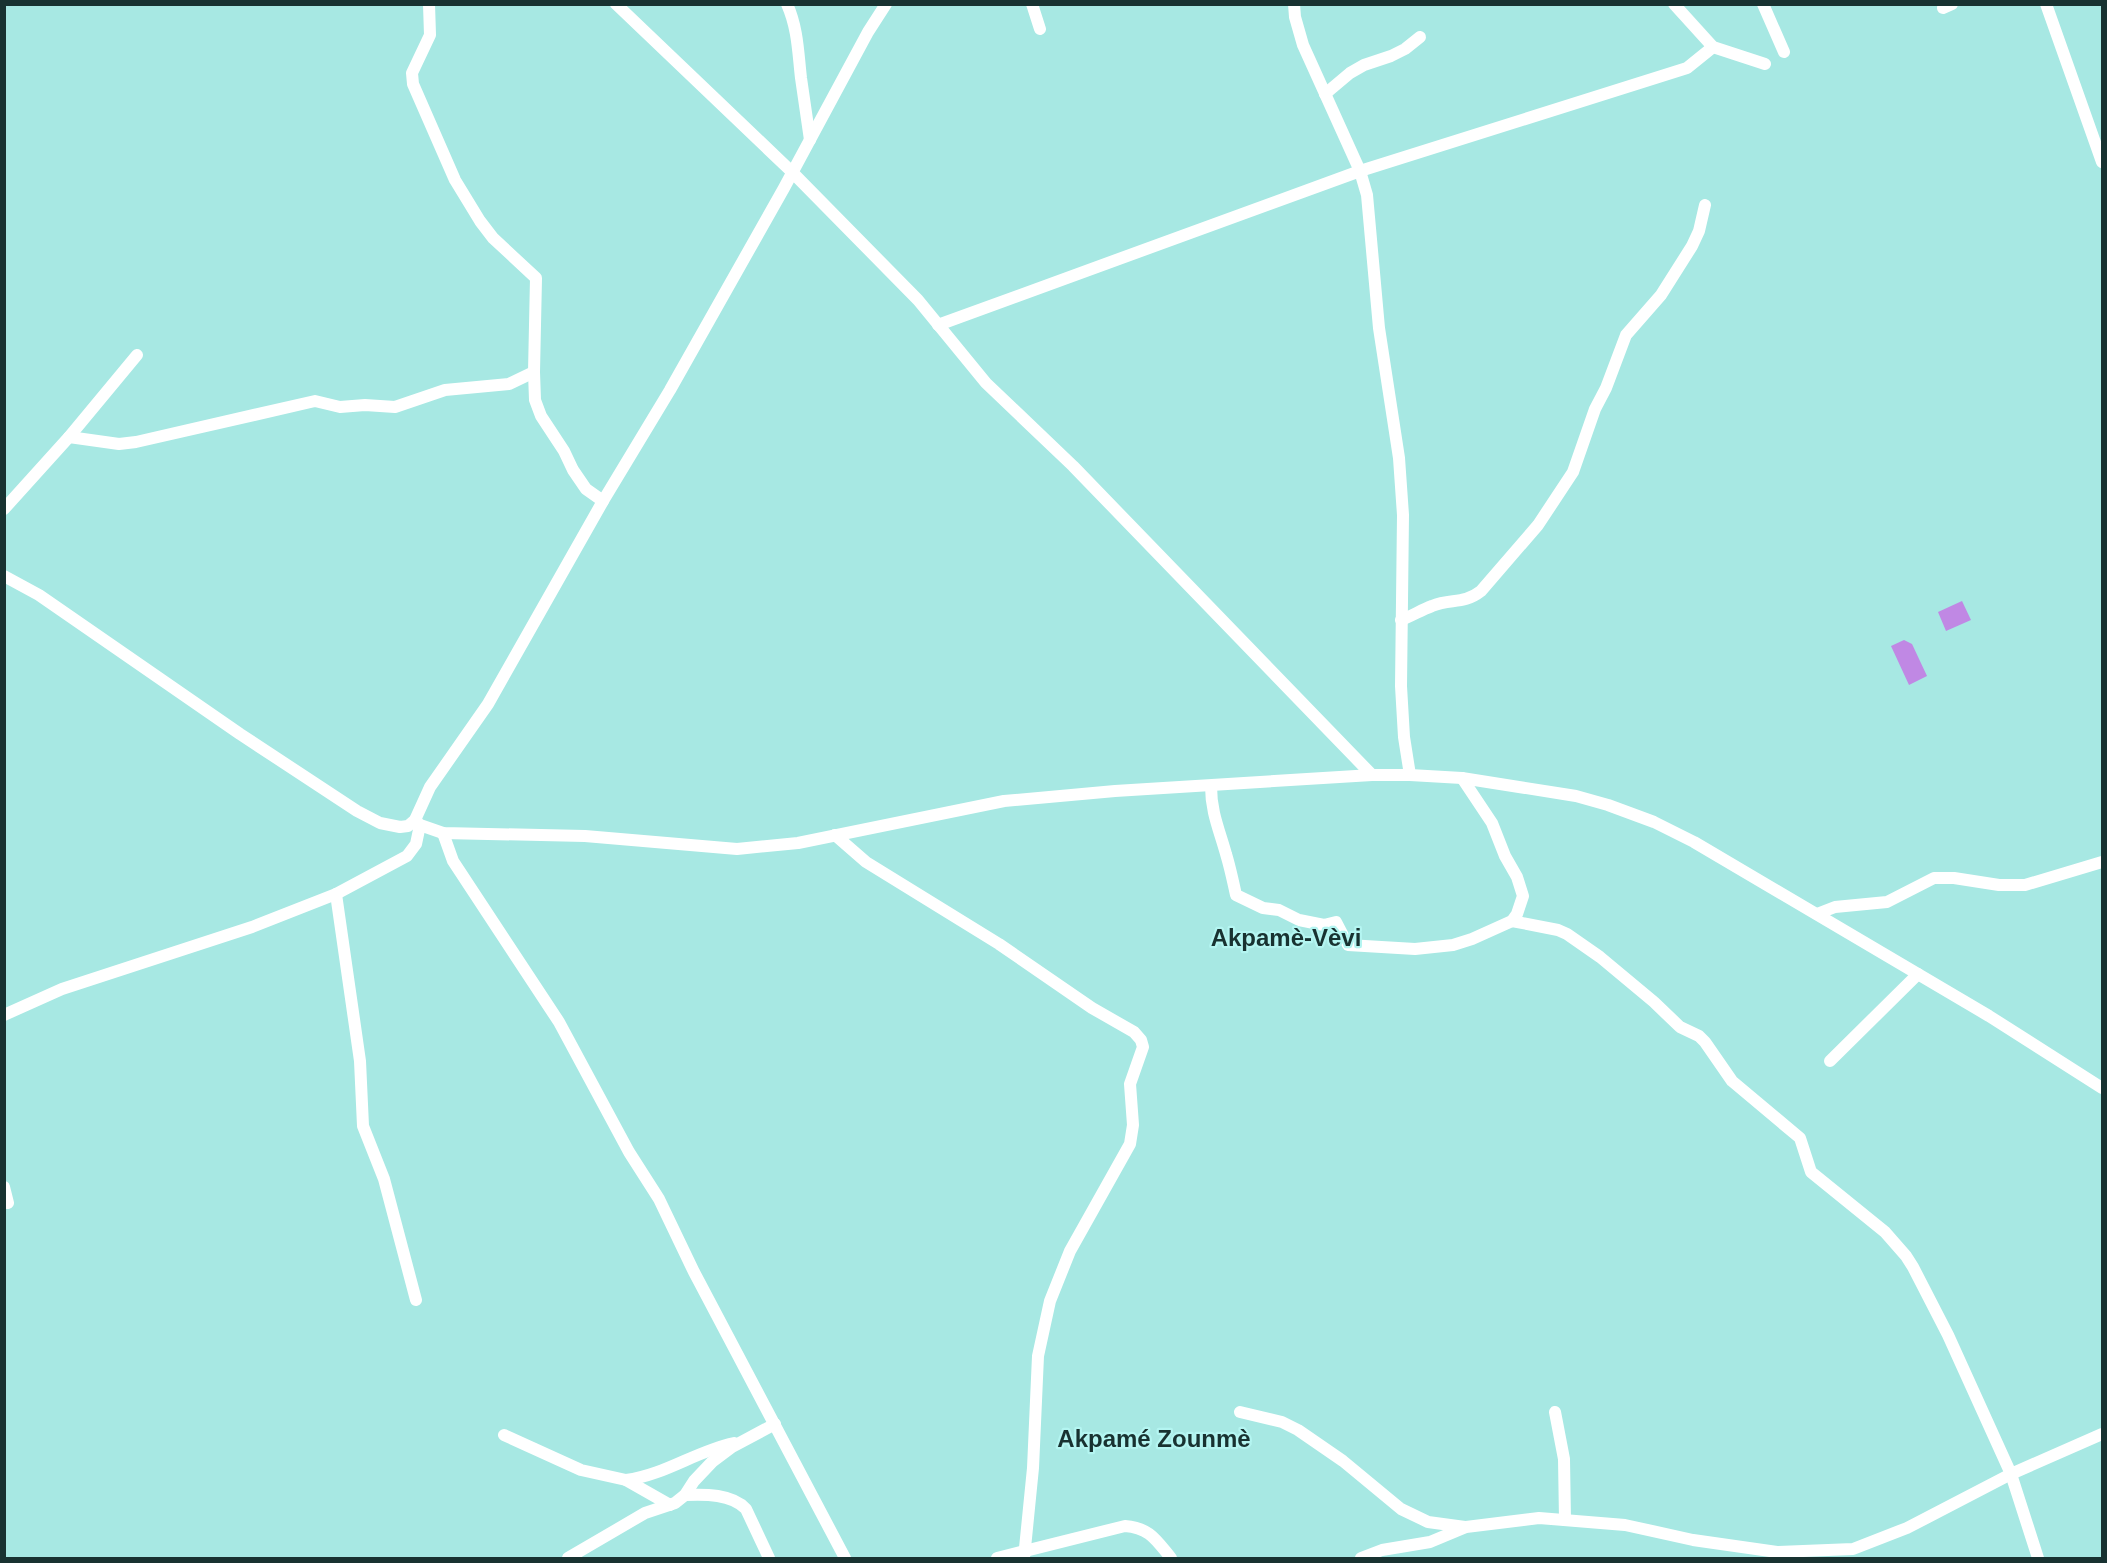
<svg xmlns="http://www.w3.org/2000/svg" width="2107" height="1563" viewBox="0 0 2107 1563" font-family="Helvetica,sans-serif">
	<rect width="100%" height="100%" fill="#a7e8e3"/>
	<!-- forest -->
	<g fill="#c088e4">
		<polygon points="1962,601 1971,620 1946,631 1938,612"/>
		<polygon points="1904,640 1912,644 1927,676 1909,685 1891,646"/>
	</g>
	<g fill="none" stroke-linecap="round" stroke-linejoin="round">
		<!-- minor -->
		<g stroke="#fff" stroke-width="12">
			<polyline points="429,4 430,35 412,73 413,84 455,180 480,221 493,238 536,278 534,372 535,400 541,416 564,451 573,470 586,489 603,501"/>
			<polyline points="616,4 792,172 918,300 986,383 1073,466 1372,775"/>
			<path d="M787,4C798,29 798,52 801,78C804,99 807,119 810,140"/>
			<polyline points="1032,4 1040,29"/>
			<polyline points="1294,4 1295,17 1303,45 1360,171 1367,195 1379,328 1399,458 1403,515 1401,686 1404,737 1410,775"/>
			<polyline points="1674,4 1713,47 1765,64"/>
			<polyline points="1763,4 1784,52"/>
			<polyline points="2046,4 2102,162"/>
			<polyline points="1943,8 1952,4"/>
			<polyline points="1325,94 1350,73 1364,65 1391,56 1405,49 1420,37"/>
			<polyline points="938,325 1360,171 1687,68 1713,47"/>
			<polyline points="69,437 119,444 136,442 315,401 340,407 365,405 395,407 445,390 509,384 534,372"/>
			<polyline points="4,509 69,437 137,355"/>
			<polyline points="4,576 39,595 240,734 357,811 380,823 400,827 408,826 415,820 430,787 488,704 603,501 670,390 784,188 868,32 886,4"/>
			<path d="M1401,620C1412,616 1421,610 1432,606C1451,598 1463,605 1481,591L1538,525L1573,472L1595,409L1606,388L1626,335L1661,295L1692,246L1699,231L1705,205"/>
			<path d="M1211,786C1211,812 1219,829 1226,854C1230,867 1233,881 1236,895L1263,908L1279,910L1299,920L1324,925L1336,922L1348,945L1415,949L1453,945L1472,939L1512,921L1517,914L1523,896L1517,877L1505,856L1492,823L1462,778"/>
			<polyline points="415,820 420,825 443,833 585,836 737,849 798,843 1004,801 1115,791 1372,775 1410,775 1462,778 1576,796 1608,805 1654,822 1694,842 1989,1016 2102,1088"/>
			<polyline points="443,833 453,861 559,1022 629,1152 659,1199 694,1272 845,1558"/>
			<polyline points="835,835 866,862 999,944 1092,1008 1134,1032 1141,1040 1143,1047 1130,1084 1133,1125 1130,1144 1070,1251 1050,1301 1038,1356 1033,1468 1024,1558"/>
			<polyline points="336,894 360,1061 363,1126 384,1179 416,1300"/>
			<polyline points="1817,914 1835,907 1887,902 1934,878 1954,878 1999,885 2025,885 2102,862"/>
			<polyline points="1512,921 1558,930 1567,934 1600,957 1654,1002 1680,1027 1699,1036 1705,1042 1732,1081 1800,1138 1811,1172 1885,1232 1906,1256 1913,1267 1948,1335 2011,1474 2038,1558"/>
			<polyline points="4,1015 62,989 252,927 336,894 407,856 416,844 420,825"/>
			<polyline points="1830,1061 1918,974"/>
			<polyline points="4,1187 8,1203"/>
			<polyline points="1240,1412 1282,1422 1298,1430 1343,1461 1401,1509 1428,1522 1465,1527"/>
			<polyline points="1555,1412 1564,1459 1565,1520"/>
			<polyline points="504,1435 581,1470 626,1480 670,1505"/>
			<path d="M626,1480C665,1475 696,1451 734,1443"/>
			<path d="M685,1495C705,1494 732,1494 746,1509L769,1558"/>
			<polyline points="568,1558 645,1513 675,1503 685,1495 694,1481 712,1462 732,1447 775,1424"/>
			<path d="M997,1558L1125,1526C1150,1528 1156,1540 1171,1558"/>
			<polyline points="1361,1558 1382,1550 1430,1542 1466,1527 1539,1518 1625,1525 1693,1540 1777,1552 1853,1549 1907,1528 2011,1474 2102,1434"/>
		</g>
	</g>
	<g text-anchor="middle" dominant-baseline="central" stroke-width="4.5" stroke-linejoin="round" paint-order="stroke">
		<!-- quarter labels -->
		<g font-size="24" font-weight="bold" fill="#183231" stroke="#b4f5f1">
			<text x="1286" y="937">Akpamè-Vèvi</text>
			<text x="1154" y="1438">Akpamé Zounmè</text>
		</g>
	</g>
	<!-- border -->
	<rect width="2107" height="1563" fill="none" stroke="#183231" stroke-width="12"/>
</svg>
